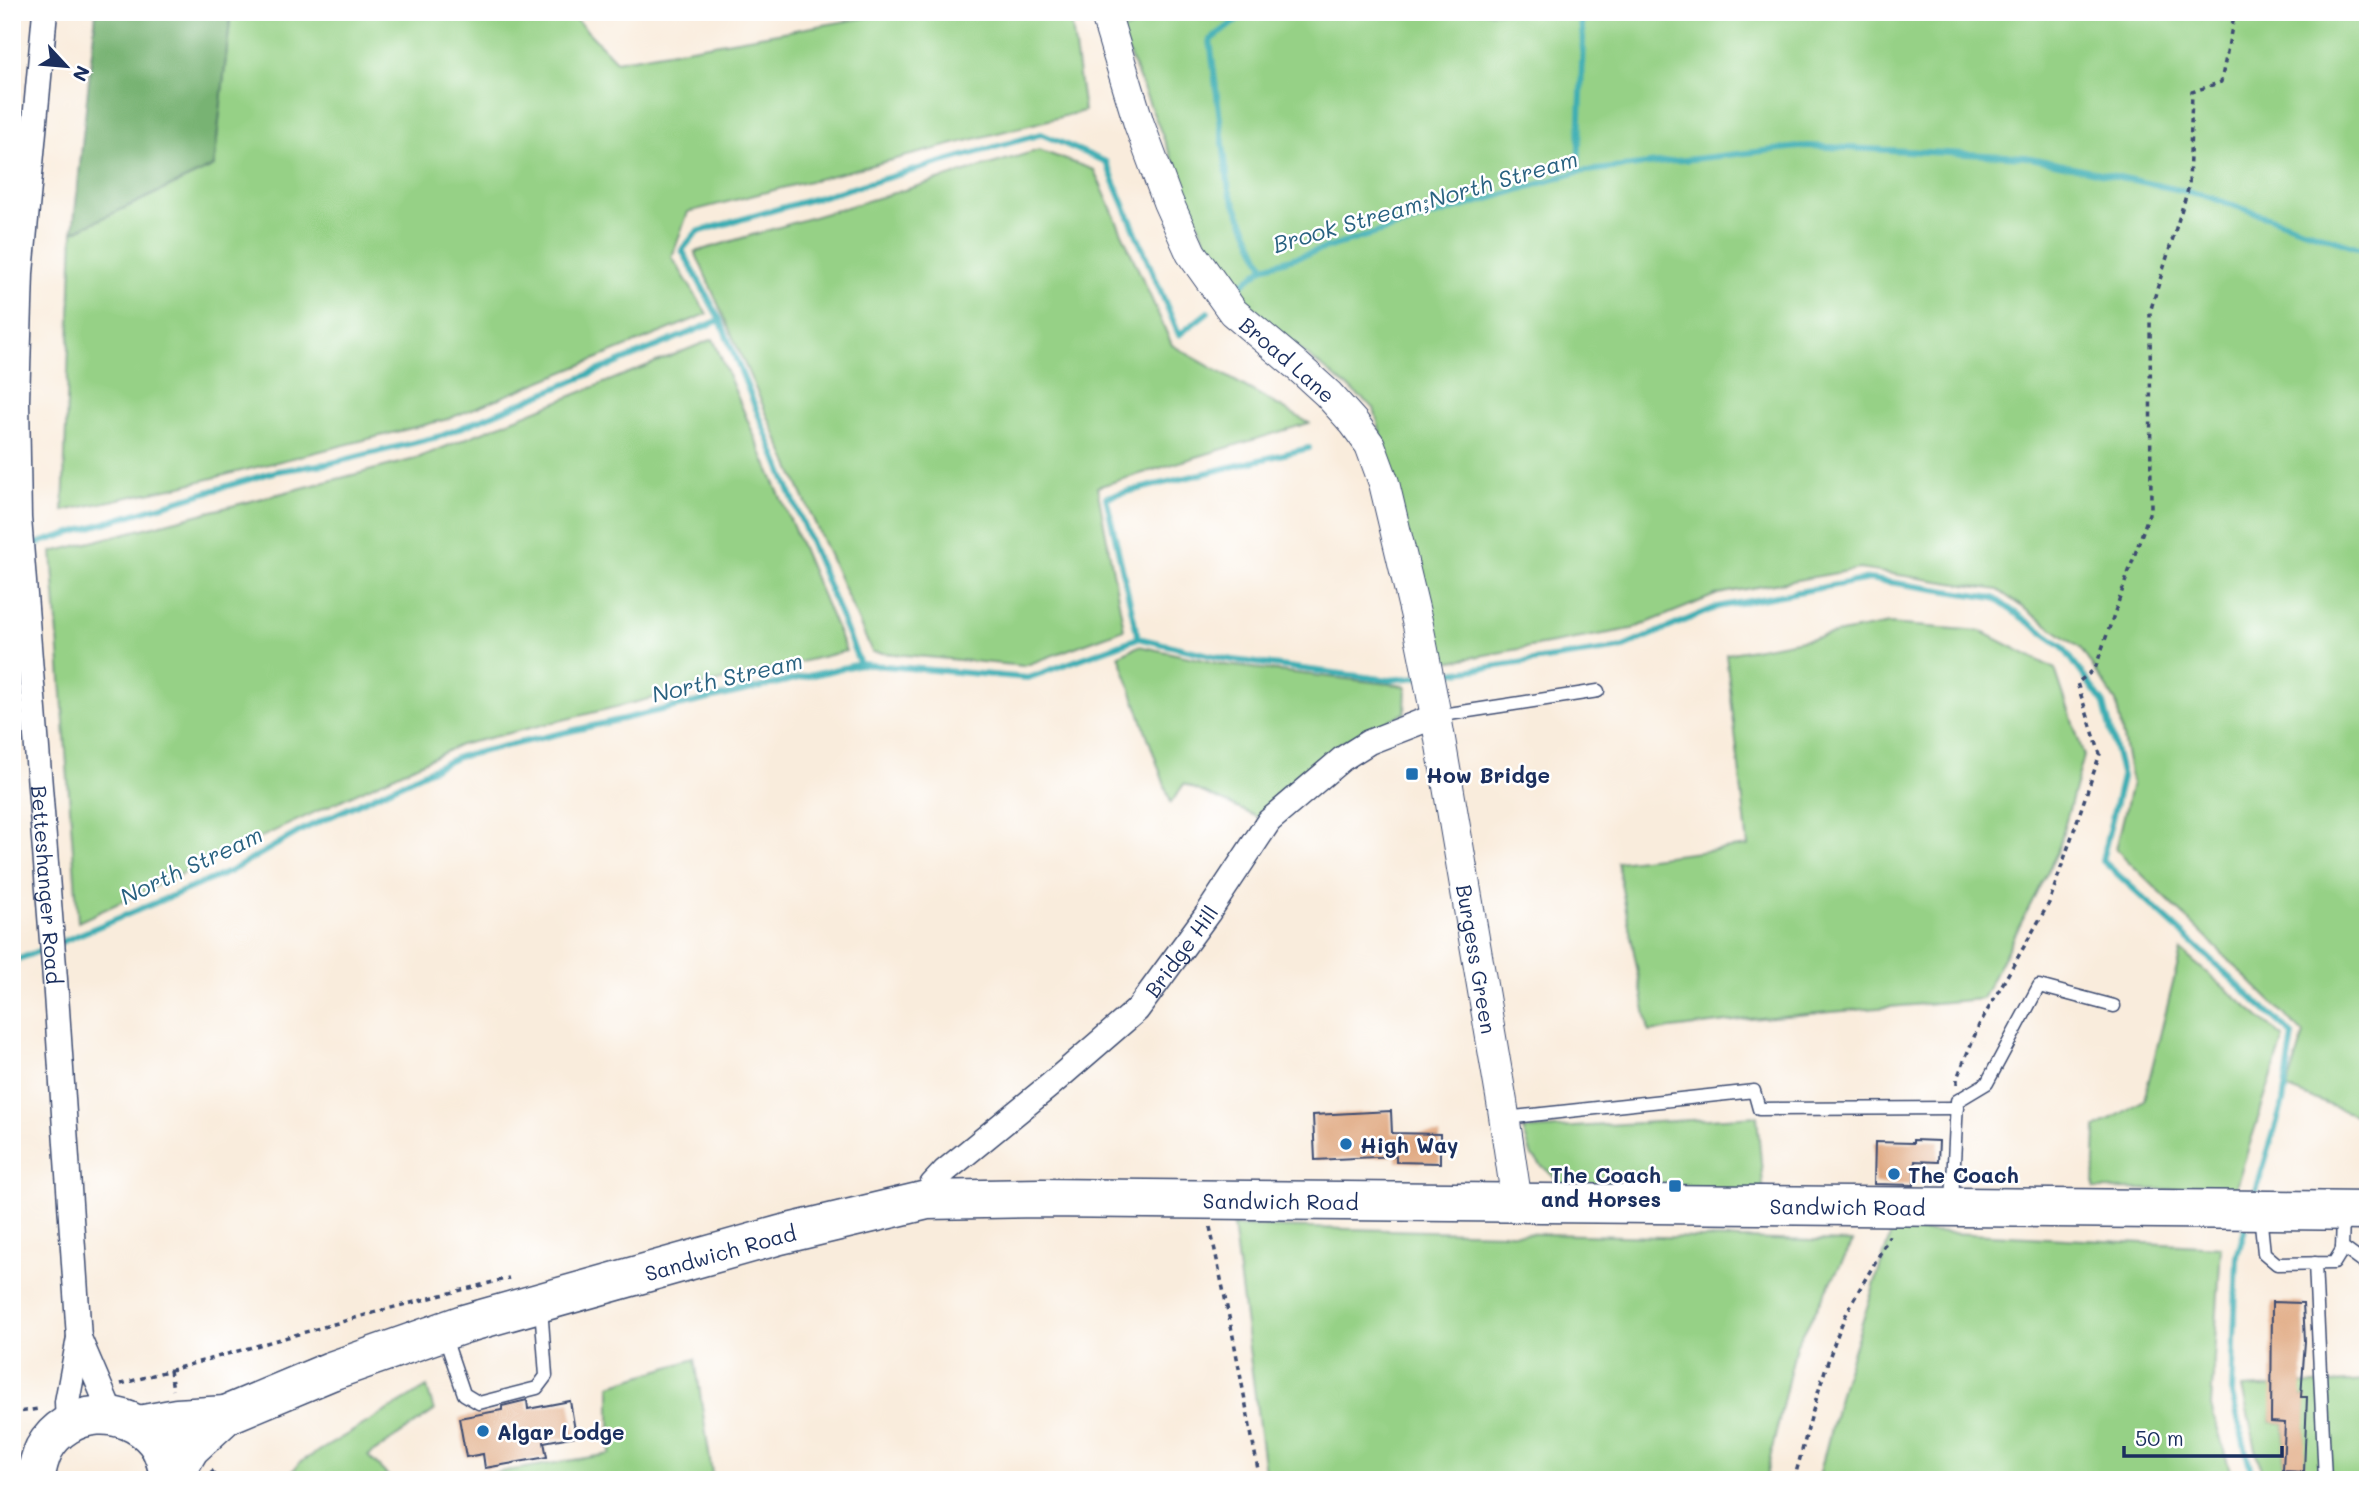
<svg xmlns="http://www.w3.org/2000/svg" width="2380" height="1492" viewBox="0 0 2380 1492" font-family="Mali,sans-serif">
	<rect width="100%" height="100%" fill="#fff"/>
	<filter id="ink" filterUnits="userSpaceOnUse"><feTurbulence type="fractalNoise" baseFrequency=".0143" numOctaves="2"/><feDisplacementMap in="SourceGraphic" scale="14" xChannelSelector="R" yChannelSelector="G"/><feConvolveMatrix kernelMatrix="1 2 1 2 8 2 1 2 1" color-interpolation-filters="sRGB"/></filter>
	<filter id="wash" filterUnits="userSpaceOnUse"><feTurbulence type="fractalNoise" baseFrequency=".00686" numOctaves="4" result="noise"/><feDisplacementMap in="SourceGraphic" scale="28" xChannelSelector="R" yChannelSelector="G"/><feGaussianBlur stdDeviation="1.57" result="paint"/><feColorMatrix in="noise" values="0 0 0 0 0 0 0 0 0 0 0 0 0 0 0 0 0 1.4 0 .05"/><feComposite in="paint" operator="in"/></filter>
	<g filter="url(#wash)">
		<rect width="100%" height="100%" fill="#f9ecdc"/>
		<!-- green -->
		<g fill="#96d186" stroke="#588072" stroke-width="2" fill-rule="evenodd">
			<polygon points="231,12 569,12 616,61 898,12 1070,12 1084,111 688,212 672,257 707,314 448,419 181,486 63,511 73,232 214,166"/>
			<polygon points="1168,12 2368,12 2368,1120 2287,1089 2304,1034 2116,849 2132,783 2116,702 2080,648 1998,590 1859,569 1718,594 1632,629 1440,663 1374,408 1264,321 1213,259 1120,32"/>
			<polygon points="1039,150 1094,170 1172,345 1309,423 1097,487 1124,629 1024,666 872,652 695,252"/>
			<polygon points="713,339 846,651 460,745 78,922 52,552 415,459"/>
			<polygon points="1889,624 1981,631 2055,669 2084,756 2057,853 1982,999 1750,1019 1649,1032 1617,862 1748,846 1726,654"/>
			<polygon points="1139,646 1226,665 1406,686 1405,713 1340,743 1262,819 1184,784 1171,803 1119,655"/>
			<polygon points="2181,951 2284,1038 2235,1190 2094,1189 2096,1128 2144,1100"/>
			<polygon points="1757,1116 1764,1196 1565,1188 1532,1156 1523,1130"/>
			<polygon points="1233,1226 1853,1242 1796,1346 1765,1480 1266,1480"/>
			<polygon points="1892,1230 2221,1247 2211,1407 2233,1480 1818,1480 1842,1385"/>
			<polygon points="695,1359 713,1480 450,1480 610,1454 610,1385"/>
			<path d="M2368,1381V1480H2263L2242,1388ZM2273,1396L2306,1397L2303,1472L2283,1471L2285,1423L2271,1422Z"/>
			<polygon points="427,1387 434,1411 368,1456 392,1480 286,1480 299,1463"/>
		</g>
		<!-- forest -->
		<polygon fill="#78b373" stroke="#4a7168" stroke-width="2" points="96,12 231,12 214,166 73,232"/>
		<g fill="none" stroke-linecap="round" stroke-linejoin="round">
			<!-- stream -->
			<g stroke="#3badb3" stroke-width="6">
				<polyline points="1248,12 1210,40 1229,191 1264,267 1578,172 1808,146 2026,157 2203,195 2368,251"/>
				<polyline points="1578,172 1583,39 1580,12"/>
				<polyline points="1238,288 1264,267"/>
				<polyline points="720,320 682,250 697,232 1041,134 1106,162 1179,335 1208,312"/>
				<polyline points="28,546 277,471 332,463 441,436 720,320 860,664"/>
				<polyline points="1138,638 1226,659 1389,680 1419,677"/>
				<polyline points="1138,638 1106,497 1309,448"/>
				<polyline points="1437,675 1621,648 1717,607 1869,579 1994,598 2062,646 2104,704 2122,777 2102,860 2293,1035 2283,1102 2256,1191"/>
				<polyline points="59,943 229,872 304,829 458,757 860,664 1028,678 1138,638"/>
				<polyline points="12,962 46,948"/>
				<polyline points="2245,1229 2237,1256 2232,1395 2253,1480"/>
			</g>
		</g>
		<g id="blocks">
			<!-- building -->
			<g fill="#dfa67d">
				<polygon points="1391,1111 1392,1133 1440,1134 1440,1163 1396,1162 1396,1156 1315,1160 1313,1115"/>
				<polygon points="1913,1140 1939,1141 1938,1162 1915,1161 1914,1185 1874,1184 1875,1142 1913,1143"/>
				<polygon points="2272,1302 2303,1303 2305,1341 2301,1397 2307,1397 2304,1472 2283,1471 2285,1423 2271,1422"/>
				<polygon points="527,1400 528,1409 570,1401 576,1436 544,1442 547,1457 485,1468 483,1454 466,1457 459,1418 502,1410 502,1406"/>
			</g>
		</g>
	</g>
	<g filter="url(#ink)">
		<use href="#blocks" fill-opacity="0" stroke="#3c4b71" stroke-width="2"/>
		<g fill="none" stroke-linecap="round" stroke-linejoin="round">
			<!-- service casing -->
			<g stroke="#3c4b71" stroke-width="15">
				<g id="service">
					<polyline points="1436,716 1598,691"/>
					<polyline points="1505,1118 1754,1091 1759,1109 1957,1108"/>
					<polyline points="1952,1203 1957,1101 1987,1083 2039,986 2114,1006"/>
					<polyline points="2260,1214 2264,1253 2277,1264 2334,1263 2342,1250 2343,1214"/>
					<polyline points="2342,1247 2368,1266"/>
					<polyline points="2315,1263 2325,1480"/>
					<polyline points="444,1335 464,1394 479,1403 537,1388 546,1376 541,1306"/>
				</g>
			</g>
			<!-- minor casing -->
			<g stroke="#3c4b71" stroke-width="27">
				<g id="minor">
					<path id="s1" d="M45,12L21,273L17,400L19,518L55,979L79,1338L67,1402L68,1424"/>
					<path id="s2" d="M927,1200L932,1185L945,1171L1049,1086L1137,1010L1208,913L1269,821L1342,759L1369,742L1436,716"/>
					<polyline points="79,1338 112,1415"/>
				</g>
			</g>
			<!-- tertiary casing -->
			<g stroke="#3c4b71" stroke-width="32">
				<g id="tertiary">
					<path id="s3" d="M1105,12L1139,124L1168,202L1191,253L1233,312L1295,364L1328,394L1354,423L1370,445L1384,483L1418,625L1436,716L1502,1102L1517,1203"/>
				</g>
			</g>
			<!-- primary casing -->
			<g stroke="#3c4b71" stroke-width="41">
				<g id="primary">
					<polyline points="139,1425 177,1418 226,1415"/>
					<path d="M35,1480C37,1469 39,1459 44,1449C67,1407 126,1405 155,1440C164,1451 167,1466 170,1480"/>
					<path id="s4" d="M171,1480L190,1448L226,1415L331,1371L464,1324L780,1235L927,1200L1041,1198L2368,1211"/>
				</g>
			</g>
			<!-- path -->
			<g stroke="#3c4b71" stroke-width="3.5" stroke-dasharray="5 5" stroke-linecap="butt">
				<polyline points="1957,1084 1957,1078 1979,1025 2049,903 2100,754 2077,683 2095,669 2151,508 2150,312 2189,186 2192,92 2221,82 2235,12"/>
				<polyline points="1210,1227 1232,1331 1260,1480"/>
				<polyline points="170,1370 173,1390"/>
				<polyline points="121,1384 387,1309 509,1278"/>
				<polyline points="12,1413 38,1409"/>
				<polyline points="211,1470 218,1480"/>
				<path d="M1794,1480C1808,1430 1820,1379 1839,1331C1852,1297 1874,1268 1889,1236"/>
			</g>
			<!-- service -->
			<use href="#service" stroke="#fff" stroke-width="12"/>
			<!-- minor -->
			<use href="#minor" stroke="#fff" stroke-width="24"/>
			<!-- tertiary -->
			<use href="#tertiary" stroke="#fff" stroke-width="30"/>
			<!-- primary -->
			<use href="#primary" stroke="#fff" stroke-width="38"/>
		</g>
	</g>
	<!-- markers -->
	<g fill="#1f6fb2" stroke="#fff" stroke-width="2.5">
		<rect x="1405" y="767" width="14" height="14" rx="3.5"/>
		<circle cx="1346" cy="1144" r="7"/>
		<circle cx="1894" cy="1174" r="7"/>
		<rect x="1668" y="1179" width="14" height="14" rx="3.5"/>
		<circle cx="483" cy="1431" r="7"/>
	</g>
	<g text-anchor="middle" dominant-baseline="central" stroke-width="5" stroke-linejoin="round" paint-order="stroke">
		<!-- street labels -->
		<g font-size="21" fill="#1b2f5e" stroke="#fff">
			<text stroke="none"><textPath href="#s3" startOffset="401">Broad Lane</textPath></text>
			<text stroke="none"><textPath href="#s1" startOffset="875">Betteshanger Road</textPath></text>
			<text stroke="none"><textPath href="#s2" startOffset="359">Bridge Hill</textPath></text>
			<text stroke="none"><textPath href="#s3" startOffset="1046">Burgess Green</textPath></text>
			<text stroke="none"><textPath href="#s4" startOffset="1174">Sandwich Road</textPath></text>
			<text stroke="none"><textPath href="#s4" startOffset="1741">Sandwich Road</textPath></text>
			<text stroke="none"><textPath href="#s4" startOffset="607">Sandwich Road</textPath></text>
		</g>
		<!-- poi labels -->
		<g font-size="21" font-weight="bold" fill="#1b2f5e" stroke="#fff" text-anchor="start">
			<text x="1426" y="774">How Bridge</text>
			<text x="1360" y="1144">High Way</text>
			<text x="1661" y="1174" text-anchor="end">The Coach<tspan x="1661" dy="24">and Horses</tspan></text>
			<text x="1908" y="1174">The Coach</text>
			<text x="497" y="1431">Algar Lodge</text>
		</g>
		<!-- water labels -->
		<g font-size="23" font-style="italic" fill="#286180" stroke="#fff">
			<text transform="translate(1425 201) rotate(-16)">Brook Stream;North Stream</text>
			<text transform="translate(727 677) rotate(-13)">North Stream</text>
			<text transform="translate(191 865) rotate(-25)">North Stream</text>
		</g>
	</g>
	<!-- margin -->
	<rect width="2380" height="1492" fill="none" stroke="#fff" stroke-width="42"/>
	<!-- north arrow -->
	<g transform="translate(66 66) rotate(116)" stroke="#ffffff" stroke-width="5" paint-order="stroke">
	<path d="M0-5L12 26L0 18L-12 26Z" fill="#1b2f5e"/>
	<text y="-10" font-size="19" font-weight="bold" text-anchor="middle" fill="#1b2f5e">N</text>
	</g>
	<!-- scale -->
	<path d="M2124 1446v10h158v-10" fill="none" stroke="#1b2f5e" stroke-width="3.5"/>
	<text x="2135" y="1446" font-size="21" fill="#1b2f5e" stroke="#ffffff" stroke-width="5" paint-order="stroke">50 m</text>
</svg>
